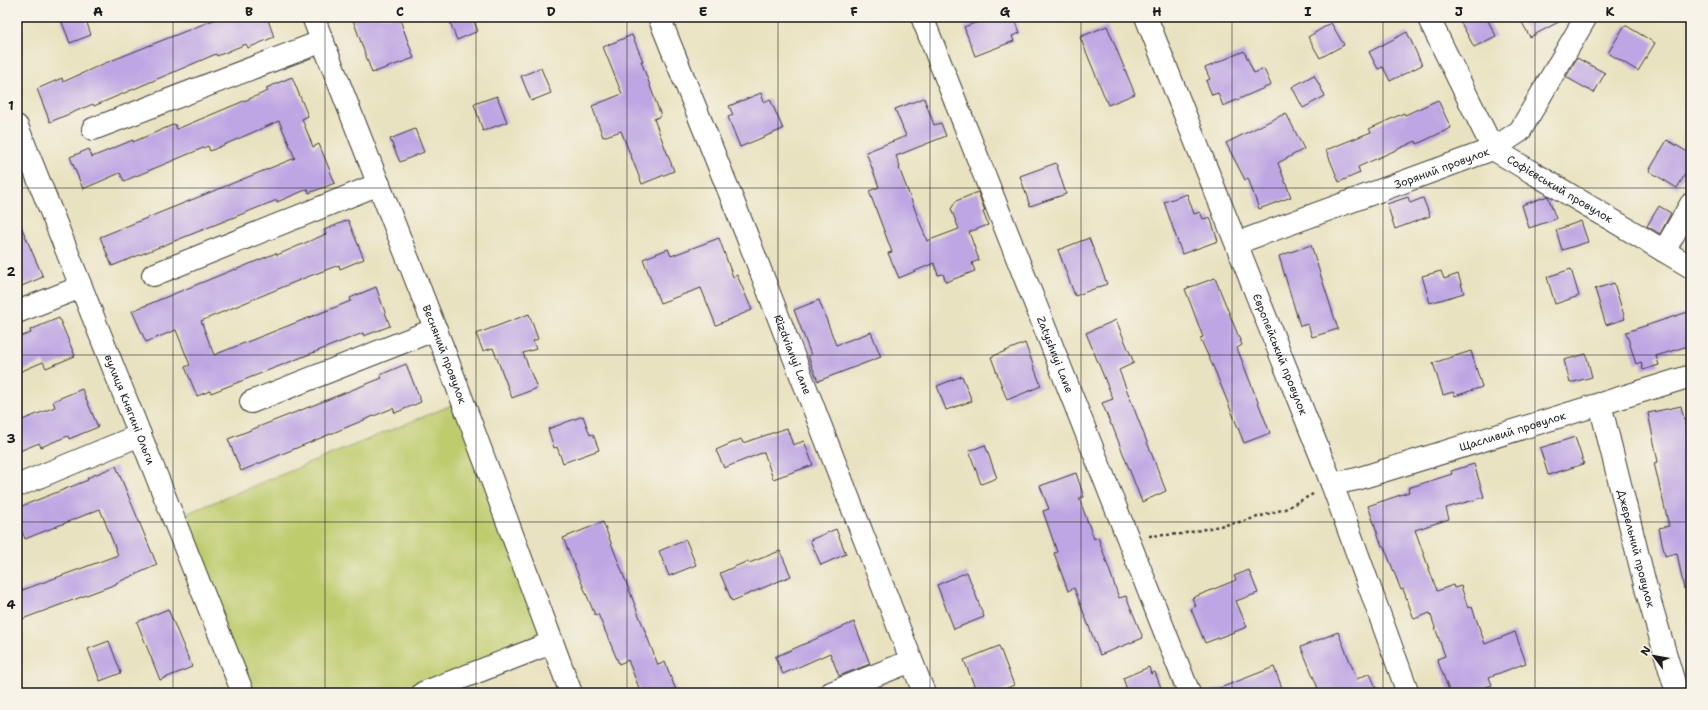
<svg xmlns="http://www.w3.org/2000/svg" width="1708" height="710" viewBox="0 0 1708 710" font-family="'Shantell Sans',sans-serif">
	<rect width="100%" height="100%" fill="#f7f3e8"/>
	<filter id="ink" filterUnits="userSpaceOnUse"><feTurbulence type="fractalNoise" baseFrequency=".025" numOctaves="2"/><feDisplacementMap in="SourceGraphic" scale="8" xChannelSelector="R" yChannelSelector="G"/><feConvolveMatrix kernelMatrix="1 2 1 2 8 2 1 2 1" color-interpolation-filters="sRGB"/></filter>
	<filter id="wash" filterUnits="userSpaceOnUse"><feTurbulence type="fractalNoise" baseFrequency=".012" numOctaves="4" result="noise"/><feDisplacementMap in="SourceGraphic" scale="16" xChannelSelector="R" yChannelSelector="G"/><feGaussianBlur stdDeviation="0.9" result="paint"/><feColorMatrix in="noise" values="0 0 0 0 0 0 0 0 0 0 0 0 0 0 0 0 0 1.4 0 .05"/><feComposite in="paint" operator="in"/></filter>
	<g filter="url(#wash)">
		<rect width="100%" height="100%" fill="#e9e2c0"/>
		<!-- green -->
		<polygon fill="#bfcc6e" stroke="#6e7445" points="462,401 551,643 423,693 243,693 174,520 195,510"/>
		<g id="blocks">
			<!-- building -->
			<g fill="#bea5e3">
				<polygon points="60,17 85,17 91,35 70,43"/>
				<polygon points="221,17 267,17 274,37 248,48 246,44 217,56 216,54 94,106 93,104 50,122 37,89 62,78 63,82 103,64"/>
				<polygon points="352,17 399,17 414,58 372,73"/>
				<polygon points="448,17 472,17 478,31 457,40"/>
				<polygon points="991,17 1005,17 1007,22 1015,19 1020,33 1012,36 1014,41 975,56 964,27"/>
				<polygon points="1458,17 1486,17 1496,36 1474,47"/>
				<polygon points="1519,17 1568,17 1530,37"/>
				<polygon points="1331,23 1344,45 1320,58 1308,37"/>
				<polygon points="1625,25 1655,43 1638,71 1608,53"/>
				<polygon points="1107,26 1135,94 1108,105 1080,37"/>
				<polygon points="1407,32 1422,65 1390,81 1383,67 1378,69 1369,52"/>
				<polygon points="632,35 643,61 641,61 661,116 654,119 674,171 642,184 621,131 603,137 592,106 622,94 603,47"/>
				<polygon points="1244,51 1254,73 1264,69 1271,85 1223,106 1218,93 1212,95 1206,81 1210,79 1205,68"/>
				<polygon points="1577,58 1605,73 1594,93 1566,77"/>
				<polygon points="541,68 551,93 531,101 521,76"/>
				<polygon points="1314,75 1325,96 1303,108 1292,87"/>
				<polygon points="292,77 308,116 302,119 313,147 319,144 335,183 309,193 308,189 277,202 277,200 112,266 100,237 295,158 279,121 210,151 208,146 124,181 120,173 83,189 70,157 89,149 92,157 133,140 133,142 175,124 177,129 268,91 266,88"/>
				<polygon points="761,93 764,102 770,99 783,129 740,147 728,117 733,115 729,106"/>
				<polygon points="497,96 507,122 483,131 474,104"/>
				<polygon points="924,98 934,125 941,123 946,136 896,156 900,167 899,168 927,241 959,229 951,209 956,201 978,192 985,211 983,212 988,225 969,232 979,260 972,263 975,271 946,282 943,274 938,275 934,263 899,278 888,253 892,252 869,191 879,187 866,152 906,136 895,109"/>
				<polygon points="1438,100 1451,128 1417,144 1416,141 1358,167 1360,173 1339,182 1326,150 1371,132 1369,129 1404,113 1405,115"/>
				<polygon points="1286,113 1304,149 1278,163 1291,197 1259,209 1248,178 1245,180 1226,143"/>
				<polygon points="415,129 424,152 400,162 390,139"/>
				<polygon points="1667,140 1691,154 1691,164 1677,188 1649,171"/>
				<polygon points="1056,163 1066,194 1030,206 1020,176"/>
				<polygon points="1187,194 1194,214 1200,212 1203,219 1210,217 1218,241 1182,254 1164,202"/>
				<polygon points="1548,196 1556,219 1529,228 1522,205"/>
				<polygon points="1408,197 1410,203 1423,198 1430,216 1395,229 1387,204"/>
				<polygon points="1659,206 1671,213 1660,234 1647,226"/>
				<polygon points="17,217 43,277 17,288"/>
				<polygon points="348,220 364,259 340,269 339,265 307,277 201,321 214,355 351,301 350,298 376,287 390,326 364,336 363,333 211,393 210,391 197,396 185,367 190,365 176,330 146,342 132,311 235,269 235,270 276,253 277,255 326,234 324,230"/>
				<polygon points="1581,221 1588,242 1562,250 1556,230"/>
				<polygon points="719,238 733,277 737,275 752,310 716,325 701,288 660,303 643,259 668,249 671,256"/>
				<polygon points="1089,238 1107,284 1075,296 1058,250"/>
				<polygon points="1311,245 1338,329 1312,337 1308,324 1300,326 1279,256"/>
				<polygon points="1571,269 1579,296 1555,304 1547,277"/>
				<polygon points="1441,271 1444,279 1458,274 1464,293 1430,303 1422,276"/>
				<polygon points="1215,278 1242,345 1237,348 1270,433 1244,443 1216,373 1200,338 1203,337 1185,289"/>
				<polygon points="1614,283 1625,319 1606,325 1595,289"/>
				<polygon points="819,300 836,345 871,332 881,357 818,381 808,356 811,355 794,310"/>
				<polygon points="1691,311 1691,345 1656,356 1659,365 1643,370 1641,362 1636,364 1626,332"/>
				<polygon points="529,314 538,339 533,341 536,349 523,353 537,388 512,398 493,348 483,351 476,334"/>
				<polygon points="59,318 75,356 46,368 43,362 17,373 17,338 31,333 30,330"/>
				<polygon points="1116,320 1134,363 1119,370 1166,491 1142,502 1112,425 1111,425 1102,403 1113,399 1086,333"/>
				<polygon points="1025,343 1041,386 1007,400 991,357"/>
				<polygon points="1471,351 1482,387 1455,396 1453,392 1443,395 1433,363"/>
				<polygon points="1586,354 1592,377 1570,383 1564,360"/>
				<polygon points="406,364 421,402 395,413 393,408 241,471 228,439 382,378 380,375"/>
				<polygon points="962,376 972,401 946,410 937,386"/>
				<polygon points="82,389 98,427 69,439 68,436 41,447 39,443 17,452 17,422 55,407 53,401"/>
				<polygon points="1681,406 1691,451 1691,588 1684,589 1677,553 1665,556 1659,528 1669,526 1654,463 1658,462 1648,413"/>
				<polygon points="583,416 590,435 593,434 599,450 563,463 557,447 554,448 548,429"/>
				<polygon points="787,428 793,445 804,441 813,465 773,479 764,452 724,468 716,450 741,439 743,443"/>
				<polygon points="1575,437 1584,464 1548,475 1540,448"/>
				<polygon points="985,445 997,478 981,484 969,451"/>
				<polygon points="1474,464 1484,497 1446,508 1449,519 1415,530 1437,591 1453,585 1454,588 1461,586 1468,608 1472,607 1485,644 1515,632 1526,663 1489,677 1492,685 1469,693 1450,693 1437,659 1445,656 1430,613 1414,619 1403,589 1401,590 1384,546 1382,546 1368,506 1409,492 1408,488 1452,474 1451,471"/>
				<polygon points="116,466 157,565 116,583 116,584 17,621 17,592 118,555 100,509 25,539 17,518 17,508 88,480 87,478"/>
				<polygon points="1076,473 1084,497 1079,498 1094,539 1098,537 1119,598 1126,596 1143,638 1100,655 1074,588 1068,591 1054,553 1057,552 1043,511 1049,509 1040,486"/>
				<polygon points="603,522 658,665 665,662 677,693 641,693 628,660 619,664 598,614 595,615 563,538"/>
				<polygon points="836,529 846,554 821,565 810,540"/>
				<polygon points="686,540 696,565 669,576 659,551"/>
				<polygon points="780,551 791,576 732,601 720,573 748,561 749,563"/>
				<polygon points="1249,570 1258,593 1236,601 1247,627 1205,643 1191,609 1196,606 1192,598 1236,580 1234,576"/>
				<polygon points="967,572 984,617 954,629 937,585"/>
				<polygon points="168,609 192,667 160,680 137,622"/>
				<polygon points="854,622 870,664 839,676 830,653 783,674 775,657"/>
				<polygon points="1338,632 1357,679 1370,673 1376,688 1365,693 1320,693 1301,647"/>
				<polygon points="109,641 121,673 100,681 88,649"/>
				<polygon points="999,646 1014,685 996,693 977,693 964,660"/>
				<polygon points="1149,667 1151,674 1155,672 1163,693 1128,693 1123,678"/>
				<polygon points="1274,667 1284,693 1210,693 1210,692"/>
			</g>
		</g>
	</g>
	<g filter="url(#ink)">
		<use href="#blocks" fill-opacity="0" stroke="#3b3a35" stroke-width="1"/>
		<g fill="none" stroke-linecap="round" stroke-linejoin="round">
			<!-- minor casing -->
			<g stroke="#3b3a35" stroke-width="24">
				<g id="minor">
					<path id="s1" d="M313,17L444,351L571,693"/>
					<path id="s2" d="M659,17L747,236L924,693"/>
					<path id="s3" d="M922,17L1189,693"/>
					<path id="s4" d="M1146,17L1332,484L1408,693"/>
					<path id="s5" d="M1428,17L1493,149L1691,267"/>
					<path id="s6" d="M17,126L243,693"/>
					<polyline points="93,129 323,41"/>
					<path id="s7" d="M1237,243L1493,149L1520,131L1586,17"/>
					<polyline points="1664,251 1691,204"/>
					<polyline points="153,275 379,184"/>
					<polyline points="17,312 81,287"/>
					<polyline points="251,402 436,329"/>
					<path id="s8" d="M1600,404L1647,592L1677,693"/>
					<path id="s9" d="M1332,484L1357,479L1691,376"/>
					<polyline points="17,486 140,435"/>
					<polyline points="423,693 551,643"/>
					<polyline points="831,693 911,661"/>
				</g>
			</g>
			<!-- path -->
			<polyline stroke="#3b3a35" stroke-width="2.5" stroke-dasharray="3 3" stroke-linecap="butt" points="1149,536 1181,534 1244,521 1285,509 1313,494"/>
			<!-- minor -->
			<use href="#minor" stroke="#fff" stroke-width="22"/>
		</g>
	</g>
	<!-- grid -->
	<path fill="none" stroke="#1c1c1c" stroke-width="1" stroke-opacity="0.55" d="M173,17V693M325,17V693M476,17V693M627,17V693M778,17V693M930,17V693M1081,17V693M1232,17V693M1383,17V693M1535,17V693M17,188H1691M17,355H1691M17,522H1691"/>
	<g text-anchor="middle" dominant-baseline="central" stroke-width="3.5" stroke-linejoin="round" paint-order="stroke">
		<!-- street labels -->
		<g font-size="11" fill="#1c1c1c" stroke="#f7f3e8">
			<text stroke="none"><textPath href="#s7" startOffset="218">Зоряний провулок</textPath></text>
			<text stroke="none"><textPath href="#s5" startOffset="225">Софієвський провулок</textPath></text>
			<text stroke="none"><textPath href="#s1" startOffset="362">Весняний провулок</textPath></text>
			<text stroke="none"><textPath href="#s4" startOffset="363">Європейський провулок</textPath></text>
			<text stroke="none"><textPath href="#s2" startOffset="363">Rizdvianyi Lane</textPath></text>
			<text stroke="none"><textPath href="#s3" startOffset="363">Zatyshnyi Lane</textPath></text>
			<text stroke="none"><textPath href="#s6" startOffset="305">вулиця Княгині Ольги</textPath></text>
			<text stroke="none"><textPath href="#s9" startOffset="188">Щасливий провулок</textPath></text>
			<text stroke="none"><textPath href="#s8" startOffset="149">Джерельний провулок</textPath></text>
		</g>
	</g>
	<!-- margin -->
	<rect width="1708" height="710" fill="none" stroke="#f7f3e8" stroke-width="44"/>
	<!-- north arrow -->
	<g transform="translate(1654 656) rotate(302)" stroke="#f7f3e8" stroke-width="3" paint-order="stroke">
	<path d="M0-3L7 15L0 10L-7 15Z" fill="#1c1c1c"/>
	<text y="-6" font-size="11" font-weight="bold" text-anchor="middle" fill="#1c1c1c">N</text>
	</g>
	<rect x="22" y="22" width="1664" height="666" fill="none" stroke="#1c1c1c" stroke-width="1.5"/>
	<g font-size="13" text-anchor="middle" font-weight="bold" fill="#1c1c1c">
		<text x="98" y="16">A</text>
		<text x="249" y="16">B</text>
		<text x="400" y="16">C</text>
		<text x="551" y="16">D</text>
		<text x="703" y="16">E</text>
		<text x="854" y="16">F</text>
		<text x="1005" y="16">G</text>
		<text x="1157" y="16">H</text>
		<text x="1308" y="16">I</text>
		<text x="1459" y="16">J</text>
		<text x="1610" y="16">K</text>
		<text x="11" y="110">1</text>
		<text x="11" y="276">2</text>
		<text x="11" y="443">3</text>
		<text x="11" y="609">4</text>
	</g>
</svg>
